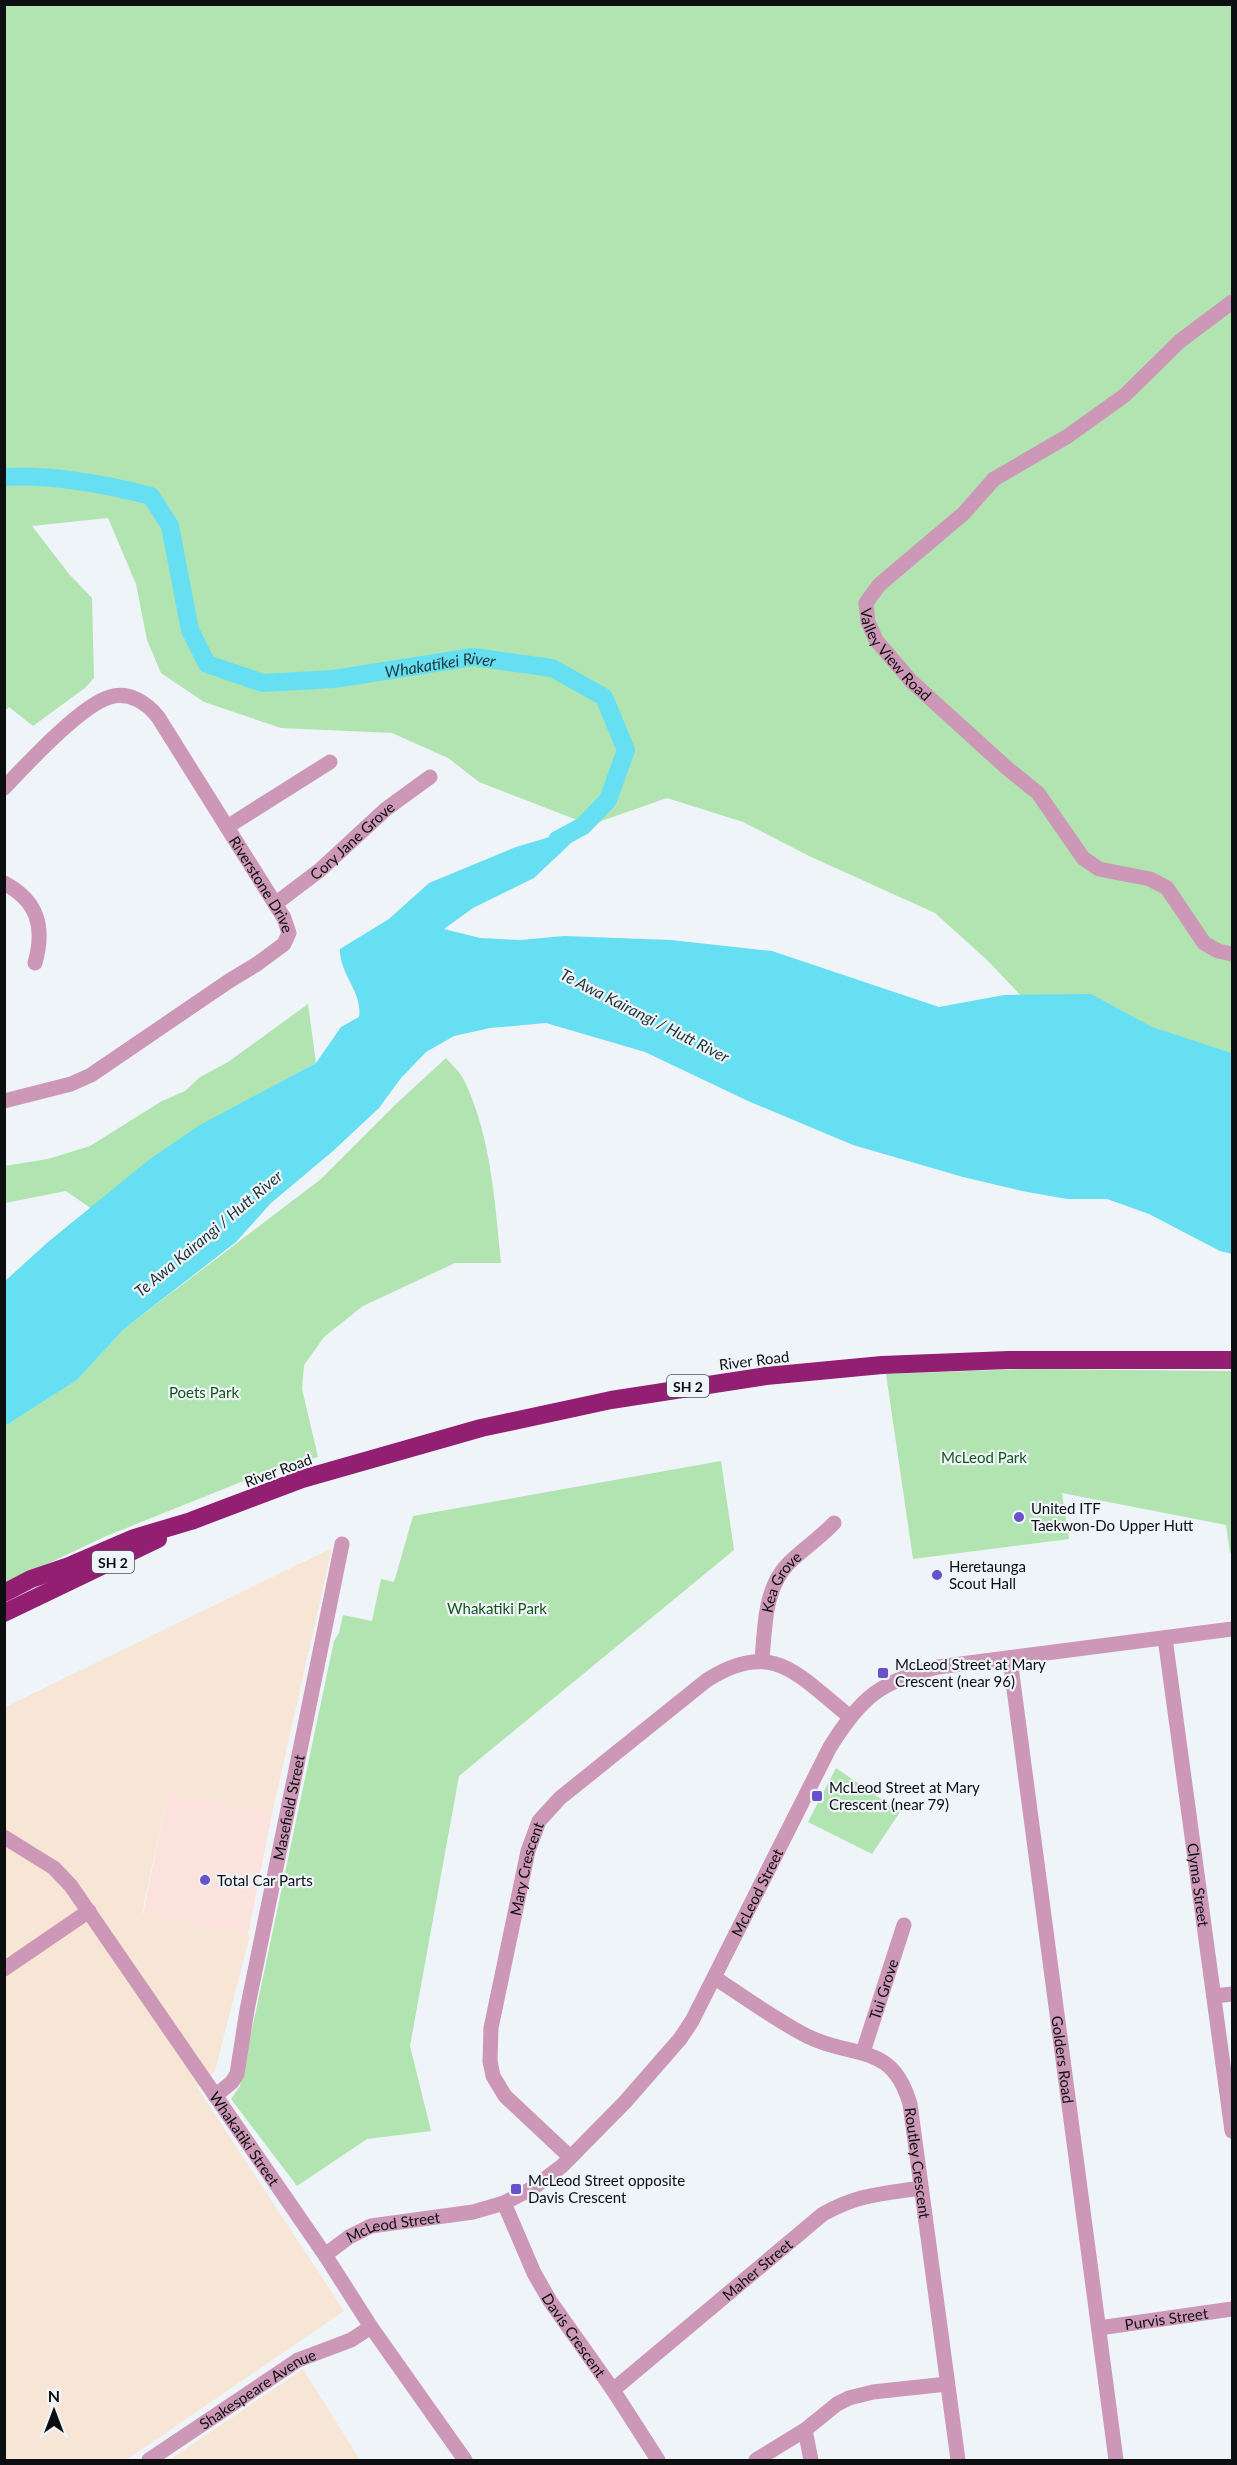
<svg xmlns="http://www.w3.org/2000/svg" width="1237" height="2465" viewBox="0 0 1237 2465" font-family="Lato,sans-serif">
	<rect width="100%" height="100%" fill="#eff4f8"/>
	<!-- commercial -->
	<polygon fill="#fce2dc" points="168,1793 272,1814 248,1935 143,1914"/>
	<!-- industrial -->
	<g fill="#f7e6d5">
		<polygon points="332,1548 272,1814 168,1793 142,1913 250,1935 215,2071 197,2087 344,2311 126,2460 5,2460 5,1707"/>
		<polygon points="303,2369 360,2460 169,2460"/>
	</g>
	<!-- green -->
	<g fill="#b1e4b1">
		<polygon points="4,5 1232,5 1232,1053 1099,1011 1026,1001 987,960 935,913 809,856 743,822 667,798 590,825 479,782 448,758 392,733 281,728 204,702 161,673 147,640 136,584 108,518 32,526 69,574 92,598 94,678 85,688 33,726 9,707 5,711"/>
		<polygon points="308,1004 316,1063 252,1098 99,1214 66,1191 5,1203 4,1166 48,1159 90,1146 162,1101 185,1091 200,1077 228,1062"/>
		<path d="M446,1058C452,1065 460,1072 464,1080C491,1136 495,1202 501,1263H455L363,1306L324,1337L304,1365L302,1389L318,1457L266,1472L104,1537L5,1584V1426L77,1380L124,1329L321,1179L397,1103Z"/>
		<polygon points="1023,1369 1232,1371 1232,1552 1230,1553 1226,1525 1062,1493 1069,1539 913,1559 886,1374"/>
		<polygon points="721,1461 734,1550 459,1776 410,2046 431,2131 367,2139 297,2186 231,2099 240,2086 334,1641 339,1633 343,1615 372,1621 381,1579 394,1582 413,1516"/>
		<polygon points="836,1768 900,1812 872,1854 808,1822"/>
	</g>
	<!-- water -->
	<path fill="#66dff3" d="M590,825L534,878L473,908L444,929L480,938L520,940L564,936L671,940L772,951L939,1007L1004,995L1091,994L1152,1027L1232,1053V1254L1220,1251L1149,1214L1107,1199H1067L1022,1191L963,1177L853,1145L748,1101L645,1052L546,1023L490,1028L454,1036L426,1052L401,1078L379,1108L333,1151L271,1203L236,1242L124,1329L77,1380L5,1426V1281L48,1242L150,1159L200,1125L316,1063L341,1027L359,1017C363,992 339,974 340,949L389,919L429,883L516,847Z"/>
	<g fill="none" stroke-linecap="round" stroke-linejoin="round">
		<!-- river -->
		<path stroke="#66dff3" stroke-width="18" id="s1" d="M4,477C53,474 104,484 151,496L170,526L190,630L207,664L263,683L334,679L473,657L552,668L604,697L626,750L608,800L583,826L557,840"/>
		<!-- minor -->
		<g stroke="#cd97b7" stroke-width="15">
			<path id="s2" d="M1232,302L1180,341L1125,395L1068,436L994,479L964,513L879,585L866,603L868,622L876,640L911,681L1008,769L1038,793L1083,858L1099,869L1150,879L1167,888L1204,943L1218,951L1232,954"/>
			<path id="s3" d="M4,788C26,765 81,705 110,697C129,691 147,703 158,717L284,918L289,933L284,944L257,964L229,981L91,1075L71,1084L4,1101"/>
			<polyline points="227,827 330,762"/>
			<path d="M4,883C38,901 45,927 35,963"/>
			<path id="s4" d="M275,904L320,870L386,809L430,777"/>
			<path id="s5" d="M1165,1638L1232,2131"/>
			<path id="s6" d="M1010,1659L1116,2460"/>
			<path id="s7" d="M762,1660C765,1626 764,1585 792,1560C806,1547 821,1537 834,1523"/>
			<path id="s8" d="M4,1837L54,1868L71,1886L325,2255L371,2327L465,2460"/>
			<polyline points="4,1969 89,1911"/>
			<path id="s9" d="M715,1978C746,1998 777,2021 809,2037C855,2059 892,2042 910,2104L958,2460"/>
			<polyline points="1214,1996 1232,1994"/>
			<path id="s10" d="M863,2052L904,1925"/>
			<path id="s11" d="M215,2096L232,2082L237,2074L247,2010L342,1544"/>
			<path id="s12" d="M570,2157L505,2096L493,2076L490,2061L491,2028L528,1851L539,1821L560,1798L707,1680C772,1638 798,1675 849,1716"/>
			<path id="s13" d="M504,2203L534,2273L550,2301L613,2390L658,2460"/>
			<path id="s14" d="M325,2255L349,2237L371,2226L473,2212L504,2203L533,2188L562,2166L625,2102L680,2039L692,2021L830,1747C861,1697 881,1681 938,1667L1232,1629"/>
			<path id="s15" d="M1099,2328L1232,2309"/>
			<path id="s16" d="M613,2390L823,2214C859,2194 881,2194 921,2188"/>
			<polyline points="805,2430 811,2460"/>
			<path id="s17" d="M149,2460L298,2360L351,2340L371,2327"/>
			<polyline points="756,2460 805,2430 837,2404 849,2398 873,2392 947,2384"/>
		</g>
		<!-- highway -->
		<g stroke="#921f71" stroke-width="18">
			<polyline points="4,1593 31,1579 69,1566 134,1538 191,1521 302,1479 481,1428 611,1400 766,1376 882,1365 1008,1360 1232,1360"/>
			<polyline points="4,1613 158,1539"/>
		</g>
	</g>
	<!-- markers -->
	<g fill="#6752cb" stroke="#eff4f8" stroke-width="2">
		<circle cx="1019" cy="1517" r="6"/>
		<circle cx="937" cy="1575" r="6"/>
		<rect x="877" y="1667" width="12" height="12" rx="3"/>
		<rect x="811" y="1790" width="12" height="12" rx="3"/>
		<circle cx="205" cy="1880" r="6"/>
		<rect x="510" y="2183" width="12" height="12" rx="3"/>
	</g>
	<g text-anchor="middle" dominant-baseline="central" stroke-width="4.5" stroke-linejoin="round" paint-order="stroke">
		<!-- shield labels -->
		<g fill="#eff4f8" stroke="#505355" stroke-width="1.5">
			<rect x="667" y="1375" width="42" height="22" rx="4.5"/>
			<rect x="92" y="1551" width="42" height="22" rx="4.5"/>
		</g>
		<g font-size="14" font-weight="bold" fill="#0c0e0f">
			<text x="688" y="1386">SH 2</text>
			<text x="113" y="1562">SH 2</text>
		</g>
		<!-- street labels -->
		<g font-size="15" fill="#0c0e0f" stroke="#eff4f8">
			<text stroke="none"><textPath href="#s2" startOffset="538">Valley View Road</textPath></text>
			<text stroke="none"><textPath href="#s4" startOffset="100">Cory Jane Grove</textPath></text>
			<text stroke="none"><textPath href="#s3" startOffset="393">Riverstone Drive</textPath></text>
			<text transform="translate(754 1360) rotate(-7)">River Road</text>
			<text transform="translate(278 1470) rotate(-20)">River Road</text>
			<text stroke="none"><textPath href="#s7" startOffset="82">Kea Grove</textPath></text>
			<text stroke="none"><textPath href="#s11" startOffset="303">Masefield Street</textPath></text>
			<text stroke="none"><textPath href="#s12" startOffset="324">Mary Crescent</textPath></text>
			<text stroke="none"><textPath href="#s5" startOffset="249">Clyma Street</textPath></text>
			<text stroke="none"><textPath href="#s14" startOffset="598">McLeod Street</textPath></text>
			<text stroke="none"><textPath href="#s10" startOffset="66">Tui Grove</textPath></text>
			<text stroke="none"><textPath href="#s6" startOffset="404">Golders Road</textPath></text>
			<text stroke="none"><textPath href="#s8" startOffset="390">Whakatiki Street</textPath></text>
			<text stroke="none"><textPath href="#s9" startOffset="300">Routley Crescent</textPath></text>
			<text stroke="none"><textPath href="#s14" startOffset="76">McLeod Street</textPath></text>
			<text stroke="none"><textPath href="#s16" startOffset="188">Maher Street</textPath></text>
			<text stroke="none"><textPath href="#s15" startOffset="68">Purvis Street</textPath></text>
			<text stroke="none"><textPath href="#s13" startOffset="150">Davis Crescent</textPath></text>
			<text stroke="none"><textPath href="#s17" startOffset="130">Shakespeare Avenue</textPath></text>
		</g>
		<!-- park labels -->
		<g font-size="15" fill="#125519" stroke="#eff4f8">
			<text x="204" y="1392">Poets Park</text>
			<text x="984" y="1457">McLeod Park</text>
			<text x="497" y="1608">Whakatiki Park</text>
		</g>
		<!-- poi labels -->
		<g font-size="15" fill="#0c0e0f" stroke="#eff4f8" text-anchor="start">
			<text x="1031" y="1508">United ITF<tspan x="1031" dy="17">Taekwon-Do Upper Hutt</tspan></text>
			<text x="949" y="1566">Heretaunga<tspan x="949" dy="17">Scout Hall</tspan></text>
			<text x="895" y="1664">McLeod Street at Mary<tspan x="895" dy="17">Crescent (near 96)</tspan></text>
			<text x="829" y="1787">McLeod Street at Mary<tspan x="829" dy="17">Crescent (near 79)</tspan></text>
			<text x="217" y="1880">Total Car Parts</text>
			<text x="528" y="2180">McLeod Street opposite<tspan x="528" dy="17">Davis Crescent</tspan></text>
		</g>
		<!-- water labels -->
		<g font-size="16" font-style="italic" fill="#1f3539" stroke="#eff4f8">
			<text stroke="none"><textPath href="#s1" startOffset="566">Whakatīkei River</textPath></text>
			<text transform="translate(645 1015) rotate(27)">Te Awa Kairangi / Hutt River</text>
			<text transform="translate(208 1233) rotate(-40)">Te Awa Kairangi / Hutt River</text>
		</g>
	</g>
	<!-- border -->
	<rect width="1237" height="2465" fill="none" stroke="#0c0e0f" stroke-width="12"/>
	<!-- north arrow -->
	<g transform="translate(54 2411)" stroke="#eff4f8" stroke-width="4.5" paint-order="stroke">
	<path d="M0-4.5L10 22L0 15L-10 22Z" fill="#0c0e0f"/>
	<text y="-9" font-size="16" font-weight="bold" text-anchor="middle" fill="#0c0e0f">N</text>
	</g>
</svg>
